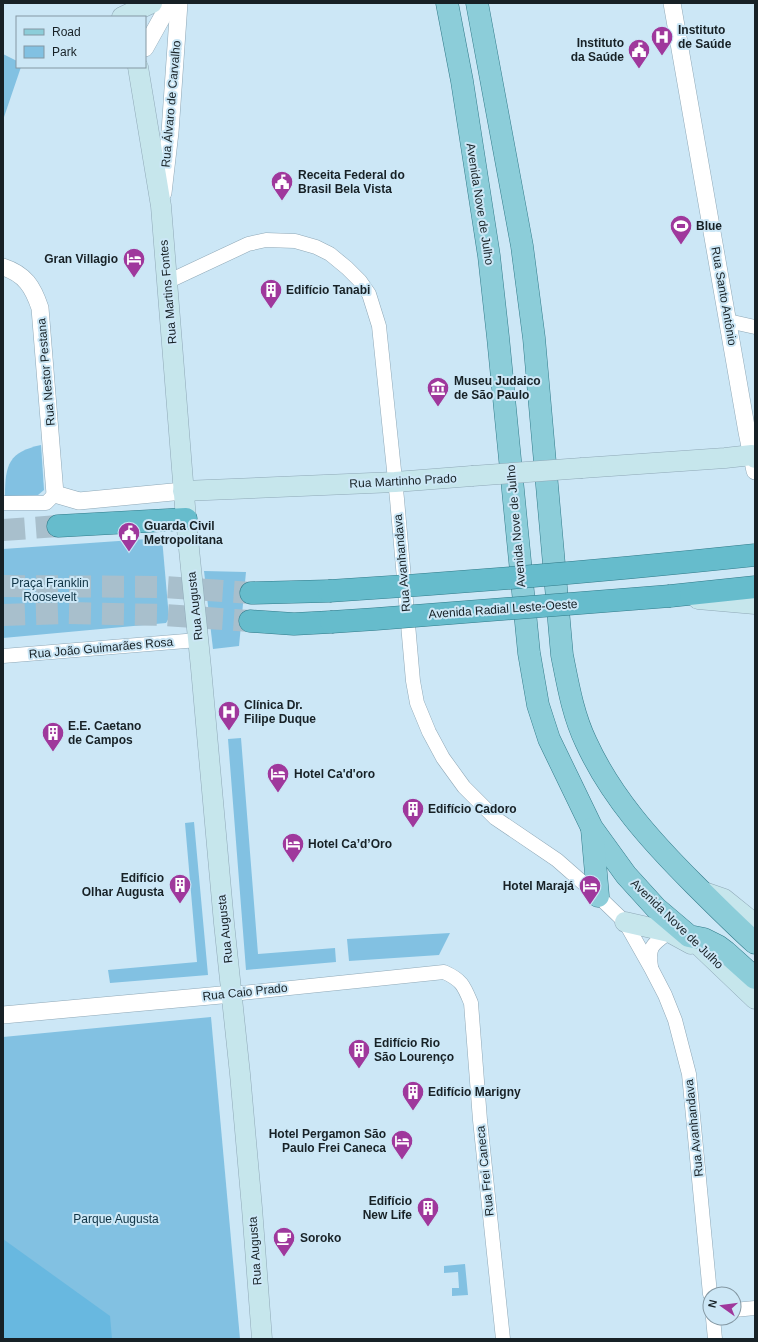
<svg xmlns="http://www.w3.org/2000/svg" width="758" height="1342" viewBox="0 0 758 1342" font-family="Helvetica,sans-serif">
	<rect width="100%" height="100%" fill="#cce7f6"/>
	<!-- green -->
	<g fill="#82c1e2">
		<polygon points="3,54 17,61 17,67 21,67 3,120"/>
		<path d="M41,445L44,490L38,495L5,496C5,464 9,452 41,445Z"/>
		<polygon points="162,538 169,618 166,623 3,638 3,549"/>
		<polygon points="204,571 246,572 239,646 213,649"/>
		<polygon points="241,738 258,954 335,948 336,962 246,970 228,739"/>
		<polygon points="194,822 208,975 110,983 108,970 197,962 185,823"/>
		<polygon points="450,933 439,955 349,961 347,939"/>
		<polygon points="211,1017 240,1339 3,1339 3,1037"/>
		<polygon points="465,1264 468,1295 452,1296 452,1288 459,1288 458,1272 444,1273 444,1266"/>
	</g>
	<!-- forest -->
	<polygon fill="#68b8e0" points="3,1239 110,1316 112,1339 3,1339"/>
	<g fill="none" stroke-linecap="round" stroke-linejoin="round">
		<!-- trunk-tunnel -->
		<g stroke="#a8bfcc" stroke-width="22" stroke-dasharray="22 11" stroke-linecap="butt">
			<polyline points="3,530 58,526"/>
			<polyline points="3,586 164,587 251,593"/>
			<polyline points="3,615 68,613 164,615 250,621"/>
		</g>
		<!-- minor casing -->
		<g stroke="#8fa8b7" stroke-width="15">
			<g id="minor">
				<polyline points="167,282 248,244 266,240 295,241 316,247 330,254 347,268 360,281 369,294 379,326 397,499 413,681 417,703 429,732 443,758 464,787 495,818 557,860 598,896 625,922 651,968 665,995 675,1020 689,1074 710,1294"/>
				<polyline points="728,321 755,327"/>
				<polyline points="3,503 46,503 55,494"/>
				<polyline points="3,656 198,640"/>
				<path d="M651,967C648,946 652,945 669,932"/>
				<path d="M232,994L444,972C462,980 464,986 471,1003L480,1120L503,1339"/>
				<polyline points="734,1310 755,1308"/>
				<polyline points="713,1318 715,1339"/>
			</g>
		</g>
		<!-- tertiary casing -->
		<g stroke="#8fa8b7" stroke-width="18">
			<g id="tertiary">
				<polyline points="672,3 747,432 755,471"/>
				<polyline points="145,48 170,3"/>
				<polyline points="163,193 170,132 179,3"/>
				<path d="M3,267C25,274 33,287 40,308L55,494L79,501L183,491"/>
				<polyline points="3,1015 232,994"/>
			</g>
		</g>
		<!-- secondary casing -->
		<g stroke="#8fa8b7" stroke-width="21">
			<g id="secondary">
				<polyline points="122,17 152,3"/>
				<polyline points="138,67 161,206 186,519 201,668 224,923 240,1074 252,1208 262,1339"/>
				<polyline points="582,468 725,458 752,455 755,458"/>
				<polyline points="183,491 395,482 472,476"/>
				<polyline points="698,599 755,604"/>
				<polyline points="701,891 724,899 755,924"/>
				<polyline points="625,922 669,932 691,944"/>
				<polyline points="689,936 755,999"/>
			</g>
		</g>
		<!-- primary casing -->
		<g stroke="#327b8a" stroke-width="23">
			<g id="primary">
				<polyline points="447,3 462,81 489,256 498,337 529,653 538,705 549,739 592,828 626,875 656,908 689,936 704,939 718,946 726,952 755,978"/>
				<path d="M477,3L522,246L534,338L562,655C568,685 573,715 586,742C611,797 652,842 694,884C714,904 734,924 755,943"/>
				<polyline points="592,829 598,896"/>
			</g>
		</g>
		<!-- trunk casing -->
		<g stroke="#327b8a" stroke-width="23">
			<g id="trunk">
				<polyline points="58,526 186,519"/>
				<polyline points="251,593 329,591"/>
				<polyline points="670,596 755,587"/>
				<polyline points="250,621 294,624 331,622"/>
			</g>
		</g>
		<!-- minor -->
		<use href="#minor" stroke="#fff" stroke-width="14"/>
		<!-- tertiary -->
		<use href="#tertiary" stroke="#fff" stroke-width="17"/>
		<!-- secondary -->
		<use href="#secondary" stroke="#c6e6ec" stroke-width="20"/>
		<!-- primary -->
		<use href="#primary" stroke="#8ccdd9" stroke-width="22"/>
		<!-- trunk -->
		<use href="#trunk" stroke="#66bccc" stroke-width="22"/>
		<!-- secondary-bridge casing -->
		<g stroke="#8fa8b7" stroke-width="21" stroke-linecap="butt">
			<polyline id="secondary-bridge" points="472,476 582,468"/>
		</g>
		<!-- trunk-bridge casing -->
		<g stroke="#327b8a" stroke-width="23" stroke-linecap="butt">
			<g id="trunk-bridge">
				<path d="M329,591C472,582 613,570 755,555"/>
				<polyline points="331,622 376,619 670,596"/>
			</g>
		</g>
		<!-- secondary-bridge -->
		<use href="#secondary-bridge" stroke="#c6e6ec" stroke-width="20"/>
		<!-- trunk-bridge -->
		<use href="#trunk-bridge" stroke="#66bccc" stroke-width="22"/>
	</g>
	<!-- icons -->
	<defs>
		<g id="hospital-pin" transform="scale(1.15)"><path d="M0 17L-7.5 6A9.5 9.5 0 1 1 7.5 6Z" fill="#9f389c" stroke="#cce7f6"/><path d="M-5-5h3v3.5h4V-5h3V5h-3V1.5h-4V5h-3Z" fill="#fff"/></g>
		<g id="civic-pin" transform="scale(1.15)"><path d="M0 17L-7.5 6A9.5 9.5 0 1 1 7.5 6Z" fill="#9f389c" stroke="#cce7f6"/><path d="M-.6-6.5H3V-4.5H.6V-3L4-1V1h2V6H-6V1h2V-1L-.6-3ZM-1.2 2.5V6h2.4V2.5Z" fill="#fff"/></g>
		<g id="stadium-pin" transform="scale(1.15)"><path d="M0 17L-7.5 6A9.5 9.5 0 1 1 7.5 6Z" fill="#9f389c" stroke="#cce7f6"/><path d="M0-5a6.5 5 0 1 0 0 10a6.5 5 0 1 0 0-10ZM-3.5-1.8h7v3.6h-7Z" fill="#fff"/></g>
		<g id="hotel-pin" transform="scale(1.15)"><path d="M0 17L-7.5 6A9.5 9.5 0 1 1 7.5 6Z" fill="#9f389c" stroke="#cce7f6"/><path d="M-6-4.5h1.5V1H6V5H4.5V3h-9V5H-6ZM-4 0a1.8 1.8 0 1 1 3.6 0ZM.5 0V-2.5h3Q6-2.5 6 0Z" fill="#fff"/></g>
		<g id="building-pin" transform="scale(1.15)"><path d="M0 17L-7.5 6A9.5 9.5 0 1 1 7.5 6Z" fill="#9f389c" stroke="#cce7f6"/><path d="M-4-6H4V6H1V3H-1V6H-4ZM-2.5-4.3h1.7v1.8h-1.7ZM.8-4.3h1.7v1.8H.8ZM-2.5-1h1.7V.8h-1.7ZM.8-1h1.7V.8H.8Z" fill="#fff"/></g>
		<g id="museum-pin" transform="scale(1.15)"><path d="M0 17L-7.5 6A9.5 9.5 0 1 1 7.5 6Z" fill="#9f389c" stroke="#cce7f6"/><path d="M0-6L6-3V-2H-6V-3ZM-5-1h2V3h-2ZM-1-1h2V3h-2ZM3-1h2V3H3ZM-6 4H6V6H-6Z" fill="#fff"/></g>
		<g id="cafe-pin" transform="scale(1.15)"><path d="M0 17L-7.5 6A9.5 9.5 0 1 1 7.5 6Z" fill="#9f389c" stroke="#cce7f6"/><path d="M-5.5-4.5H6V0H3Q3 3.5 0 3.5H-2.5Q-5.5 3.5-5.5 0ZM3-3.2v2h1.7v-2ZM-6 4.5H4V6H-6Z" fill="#fff"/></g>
	</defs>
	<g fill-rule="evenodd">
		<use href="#hospital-pin" x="662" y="37"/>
		<use href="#civic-pin" x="639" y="50"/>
		<use href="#civic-pin" x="282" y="182"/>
		<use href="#stadium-pin" x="681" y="226"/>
		<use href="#hotel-pin" x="134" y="259"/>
		<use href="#building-pin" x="271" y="290"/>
		<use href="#museum-pin" x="438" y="388"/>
		<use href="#civic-pin" x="129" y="533"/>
		<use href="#hospital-pin" x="229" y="712"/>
		<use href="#building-pin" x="53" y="733"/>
		<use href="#hotel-pin" x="278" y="774"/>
		<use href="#building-pin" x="413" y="809"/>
		<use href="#hotel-pin" x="293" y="844"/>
		<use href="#building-pin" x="180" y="885"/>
		<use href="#hotel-pin" x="590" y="886"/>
		<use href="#building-pin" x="359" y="1050"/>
		<use href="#building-pin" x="413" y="1092"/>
		<use href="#hotel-pin" x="402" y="1141"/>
		<use href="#building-pin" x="428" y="1208"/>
		<use href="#cafe-pin" x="284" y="1238"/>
	</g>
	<g text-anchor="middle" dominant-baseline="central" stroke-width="4" stroke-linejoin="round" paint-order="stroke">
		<!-- poi labels -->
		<g font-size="12" font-weight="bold" fill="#172126" stroke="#cce7f6" text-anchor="start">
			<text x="678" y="30">Instituto<tspan x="678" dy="14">de Saúde</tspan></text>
			<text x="624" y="43" text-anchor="end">Instituto<tspan x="624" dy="14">da Saúde</tspan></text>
			<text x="298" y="175">Receita Federal do<tspan x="298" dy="14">Brasil Bela Vista</tspan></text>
			<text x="696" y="226">Blue</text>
			<text x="118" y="259" text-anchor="end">Gran Villagio</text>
			<text x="286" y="290">Edifício Tanabi</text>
			<text x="454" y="381">Museu Judaico<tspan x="454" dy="14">de São Paulo</tspan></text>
			<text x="144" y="526">Guarda Civil<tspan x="144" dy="14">Metropolitana</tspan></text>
			<text x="244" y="705">Clínica Dr.<tspan x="244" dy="14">Filipe Duque</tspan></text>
			<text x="68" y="726">E.E. Caetano<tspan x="68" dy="14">de Campos</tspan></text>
			<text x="294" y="774">Hotel Ca'd'oro</text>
			<text x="428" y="809">Edifício Cadoro</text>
			<text x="308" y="844">Hotel Ca’d’Oro</text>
			<text x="164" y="878" text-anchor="end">Edifício<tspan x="164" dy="14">Olhar Augusta</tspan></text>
			<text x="574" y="886" text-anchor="end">Hotel Marajá</text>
			<text x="374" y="1043">Edifício Rio<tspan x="374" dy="14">São Lourenço</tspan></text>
			<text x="428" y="1092">Edifício Marigny</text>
			<text x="386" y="1134" text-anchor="end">Hotel Pergamon São<tspan x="386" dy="14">Paulo Frei Caneca</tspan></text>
			<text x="412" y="1201" text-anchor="end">Edifício<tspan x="412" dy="14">New Life</tspan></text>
			<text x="300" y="1238">Soroko</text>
		</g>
		<!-- street labels -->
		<g font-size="12" fill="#172126" stroke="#cce7f6">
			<text transform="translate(171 104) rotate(-85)">Rua Álvaro de Carvalho</text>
			<text transform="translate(480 204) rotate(81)">Avenida Nove de Julho</text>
			<text transform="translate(168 292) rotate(-95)">Rua Martins Fontes</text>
			<text transform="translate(724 296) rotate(80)">Rua Santo Antônio</text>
			<text transform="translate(46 372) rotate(-95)">Rua Nestor Pestana</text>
			<text transform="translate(403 481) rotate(-3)">Rua Martinho Prado</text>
			<text transform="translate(516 526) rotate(-95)">Avenida Nove de Julho</text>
			<text transform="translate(402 563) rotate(-95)">Rua Avanhandava</text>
			<text transform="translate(195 606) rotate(-96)">Rua Augusta</text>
			<text transform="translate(503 609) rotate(-4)">Avenida Radial Leste-Oeste</text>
			<text transform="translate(101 648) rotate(-5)">Rua João Guimarães Rosa</text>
			<text transform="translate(677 924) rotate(44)">Avenida Nove de Julho</text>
			<text transform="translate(225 929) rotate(-96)">Rua Augusta</text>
			<text transform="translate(245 992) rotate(-6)">Rua Caio Prado</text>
			<text transform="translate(694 1128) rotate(-96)">Rua Avanhandava</text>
			<text transform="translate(485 1171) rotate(-96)">Rua Frei Caneca</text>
			<text transform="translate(255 1251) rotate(-94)">Rua Augusta</text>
		</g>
		<!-- park labels -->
		<g font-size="12" fill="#0f3344" stroke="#cce7f6">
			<text x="50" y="583">Praça Franklin<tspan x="50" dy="14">Roosevelt</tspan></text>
			<text x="116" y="1219">Parque Augusta</text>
		</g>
	</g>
	<!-- border -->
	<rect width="758" height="1342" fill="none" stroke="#172126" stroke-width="8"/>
	<!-- legend -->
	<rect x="16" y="16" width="130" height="52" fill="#cce7f6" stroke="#8498a3"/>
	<rect x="24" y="29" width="20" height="6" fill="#8ccdd9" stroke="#8498a3"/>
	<text x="52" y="36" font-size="12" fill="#172126">Road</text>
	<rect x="24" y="46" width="20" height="12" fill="#82c1e2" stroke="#8498a3"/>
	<text x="52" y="56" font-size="12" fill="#172126">Park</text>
	<!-- north arrow -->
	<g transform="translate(722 1306) rotate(284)"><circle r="19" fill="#cce7f6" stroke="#8498a3"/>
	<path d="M0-3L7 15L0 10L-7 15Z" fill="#9f389c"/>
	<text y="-6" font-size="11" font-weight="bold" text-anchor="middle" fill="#172126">N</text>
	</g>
</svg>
